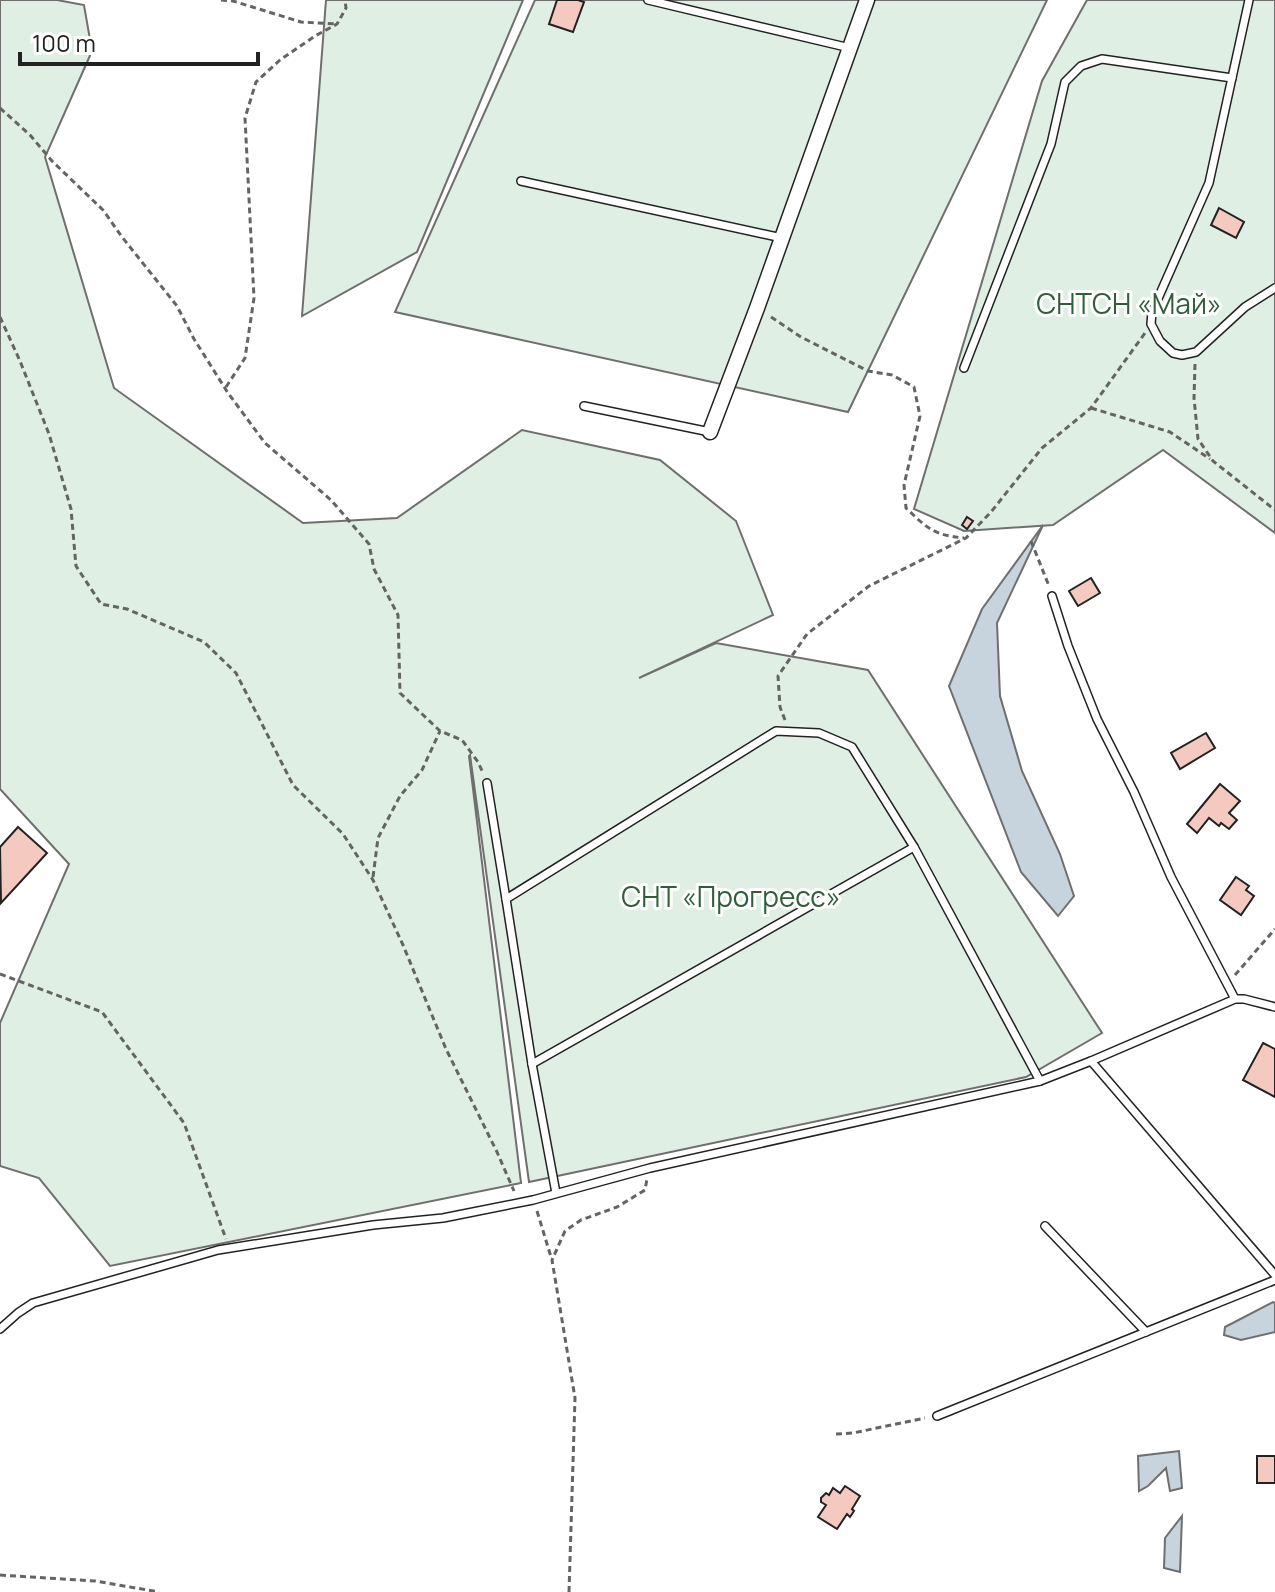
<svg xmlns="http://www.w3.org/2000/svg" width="1275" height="1592" viewBox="0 0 1275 1592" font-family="Manrope,sans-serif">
	<rect width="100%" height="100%" fill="#fff"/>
	<!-- green -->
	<g fill="#e0efe3" stroke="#6f6f6f" stroke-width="2">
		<polygon points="0,0 57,0 84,5 92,51 45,157 114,388 303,523 397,518 522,430 660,460 736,521 773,615 639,678 716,643 868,670 1102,1033 1026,1077 529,1182 470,755 469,756 521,1183 110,1266 39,1178 0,1166 0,1023 69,864 0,789"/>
		<polygon points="326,0 523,0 417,252 302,316"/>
		<polygon points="535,0 1047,0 848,412 395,312"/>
		<polygon points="1087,0 1275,0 1275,533 1163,450 1053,525 964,531 914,509 1042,81"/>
	</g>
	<!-- water -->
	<g fill="#c7d3dd" stroke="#6f6f6f" stroke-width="2">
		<polygon points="1043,525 997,623 1000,696 1022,771 1060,854 1074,896 1058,916 1021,872 949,686 982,609"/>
		<polygon points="1273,1302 1275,1303 1275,1332 1241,1340 1224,1335 1225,1327"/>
		<polygon points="1179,1451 1182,1488 1170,1491 1166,1468 1148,1486 1139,1491 1138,1456"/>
		<polygon points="1182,1516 1180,1572 1164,1568 1165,1538"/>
	</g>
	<!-- building -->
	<g fill="#f3c9c0" stroke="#222" stroke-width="2">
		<polygon points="557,0 578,0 584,2 573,32 549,24"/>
		<polygon points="1219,208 1244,222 1236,238 1211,225"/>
		<polygon points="967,517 973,521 967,529 962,525"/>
		<polygon points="1091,578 1100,593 1078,606 1069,591"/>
		<polygon points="1206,733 1215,748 1180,769 1171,753"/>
		<polygon points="1220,784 1240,801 1229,813 1237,820 1229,829 1221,823 1219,826 1209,818 1197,833 1187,824"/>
		<polygon points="18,827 47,853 1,903 0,847"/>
		<polygon points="1236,877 1249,886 1246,890 1254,896 1241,915 1220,900"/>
		<polygon points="1263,1043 1275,1049 1275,1097 1243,1080"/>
		<rect x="1257" y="1456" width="18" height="27"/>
		<polygon points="845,1486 860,1496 852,1509 854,1511 850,1517 847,1514 837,1529 818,1517 826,1505 821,1502 821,1498 826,1493 829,1495 833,1488 840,1493"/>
	</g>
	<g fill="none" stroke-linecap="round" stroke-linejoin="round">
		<!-- lane casing -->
		<g stroke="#222" stroke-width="10">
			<g id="lane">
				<polyline points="648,0 850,48"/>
				<polyline points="1249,0 1209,183 1152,312 1151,324 1160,341 1173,353 1182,355 1196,352 1245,307 1275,288"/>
				<polyline points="521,181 782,238"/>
				<polyline points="964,368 1051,144 1065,82 1081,66 1102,59 1232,78"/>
				<polyline points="584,406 710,432"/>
				<polyline points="1052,596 1068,646 1097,719 1134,792 1171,877 1235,999"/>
				<polyline points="487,783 506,899"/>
				<polyline points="1091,1061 1235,999 1244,999 1275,1007"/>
				<polyline points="532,1064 914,847"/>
				<polyline points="556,1193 532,1064 506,899 776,731 819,733 852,747 914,847 1040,1081"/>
				<polyline points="1045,1226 1146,1332"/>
				<polyline points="0,1329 18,1313 33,1303 218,1250 373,1225 443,1218 533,1200 650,1168 1040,1081 1091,1061 1275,1275"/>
				<polyline points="937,1416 1275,1280"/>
			</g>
		</g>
		<!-- street casing -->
		<g stroke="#222" stroke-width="17">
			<polyline id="street" points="710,432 757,308 867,0"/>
		</g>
		<!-- path -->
		<g stroke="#646464" stroke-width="3" stroke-dasharray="6 4" stroke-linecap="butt">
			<polyline points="221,0 233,1 301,22 337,24"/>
			<polyline points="0,108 30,135 52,161 103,210 122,237 177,306 194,339 228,393 265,443 331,500 369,544 374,569 398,615 400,693 440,731 462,740 478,762 483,773"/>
			<polyline points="0,317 20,361 49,434 71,509 76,566 101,604 127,609 204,642 236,673 293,785 343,834 373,880 403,945 446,1049 497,1152 514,1191"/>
			<path d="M771,317L801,337L868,371L892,375L914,387L920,416L904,485L906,508C927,528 933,535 964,538"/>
			<polyline points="1195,364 1194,398 1198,439 1213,461 1275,510"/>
			<polyline points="226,387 245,358 254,298 245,118 256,82 280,60 315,36 337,24 346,8 345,0"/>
			<polyline points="1091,408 1170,432 1210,459"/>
			<polyline points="1031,541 1049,586"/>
			<polyline points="785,720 780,707 778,676 807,634 869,586 966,538 991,512 1042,448 1091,408 1145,333"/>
			<polyline points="373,877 378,838 400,796 422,770 440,731"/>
			<polyline points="0,974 102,1012 184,1123 226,1239"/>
			<polyline points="1235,975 1275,929"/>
			<polyline points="537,1211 551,1257"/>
			<polyline points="836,1434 853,1433 925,1418"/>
			<polyline points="0,1575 95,1581 159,1592"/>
			<polyline points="569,1592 575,1398 552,1260 565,1231 581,1220 617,1207 645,1190 647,1179"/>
		</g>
		<!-- lane -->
		<use href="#lane" stroke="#fff" stroke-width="7"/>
		<!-- street -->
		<use href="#street" stroke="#fff" stroke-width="14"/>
	</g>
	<g text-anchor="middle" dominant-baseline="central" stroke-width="6" stroke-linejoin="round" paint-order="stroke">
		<!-- park labels -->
		<g font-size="28" fill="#2f5e38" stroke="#fff">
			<text x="1129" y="303">СНТСН «Май»</text>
			<text x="731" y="896">СНТ «Прогресс»</text>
		</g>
	</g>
	<!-- scale -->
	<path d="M20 52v12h238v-12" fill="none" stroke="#222222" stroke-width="4"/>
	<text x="32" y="52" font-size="24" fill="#222222" stroke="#ffffff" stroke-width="6" paint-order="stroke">100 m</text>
</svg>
